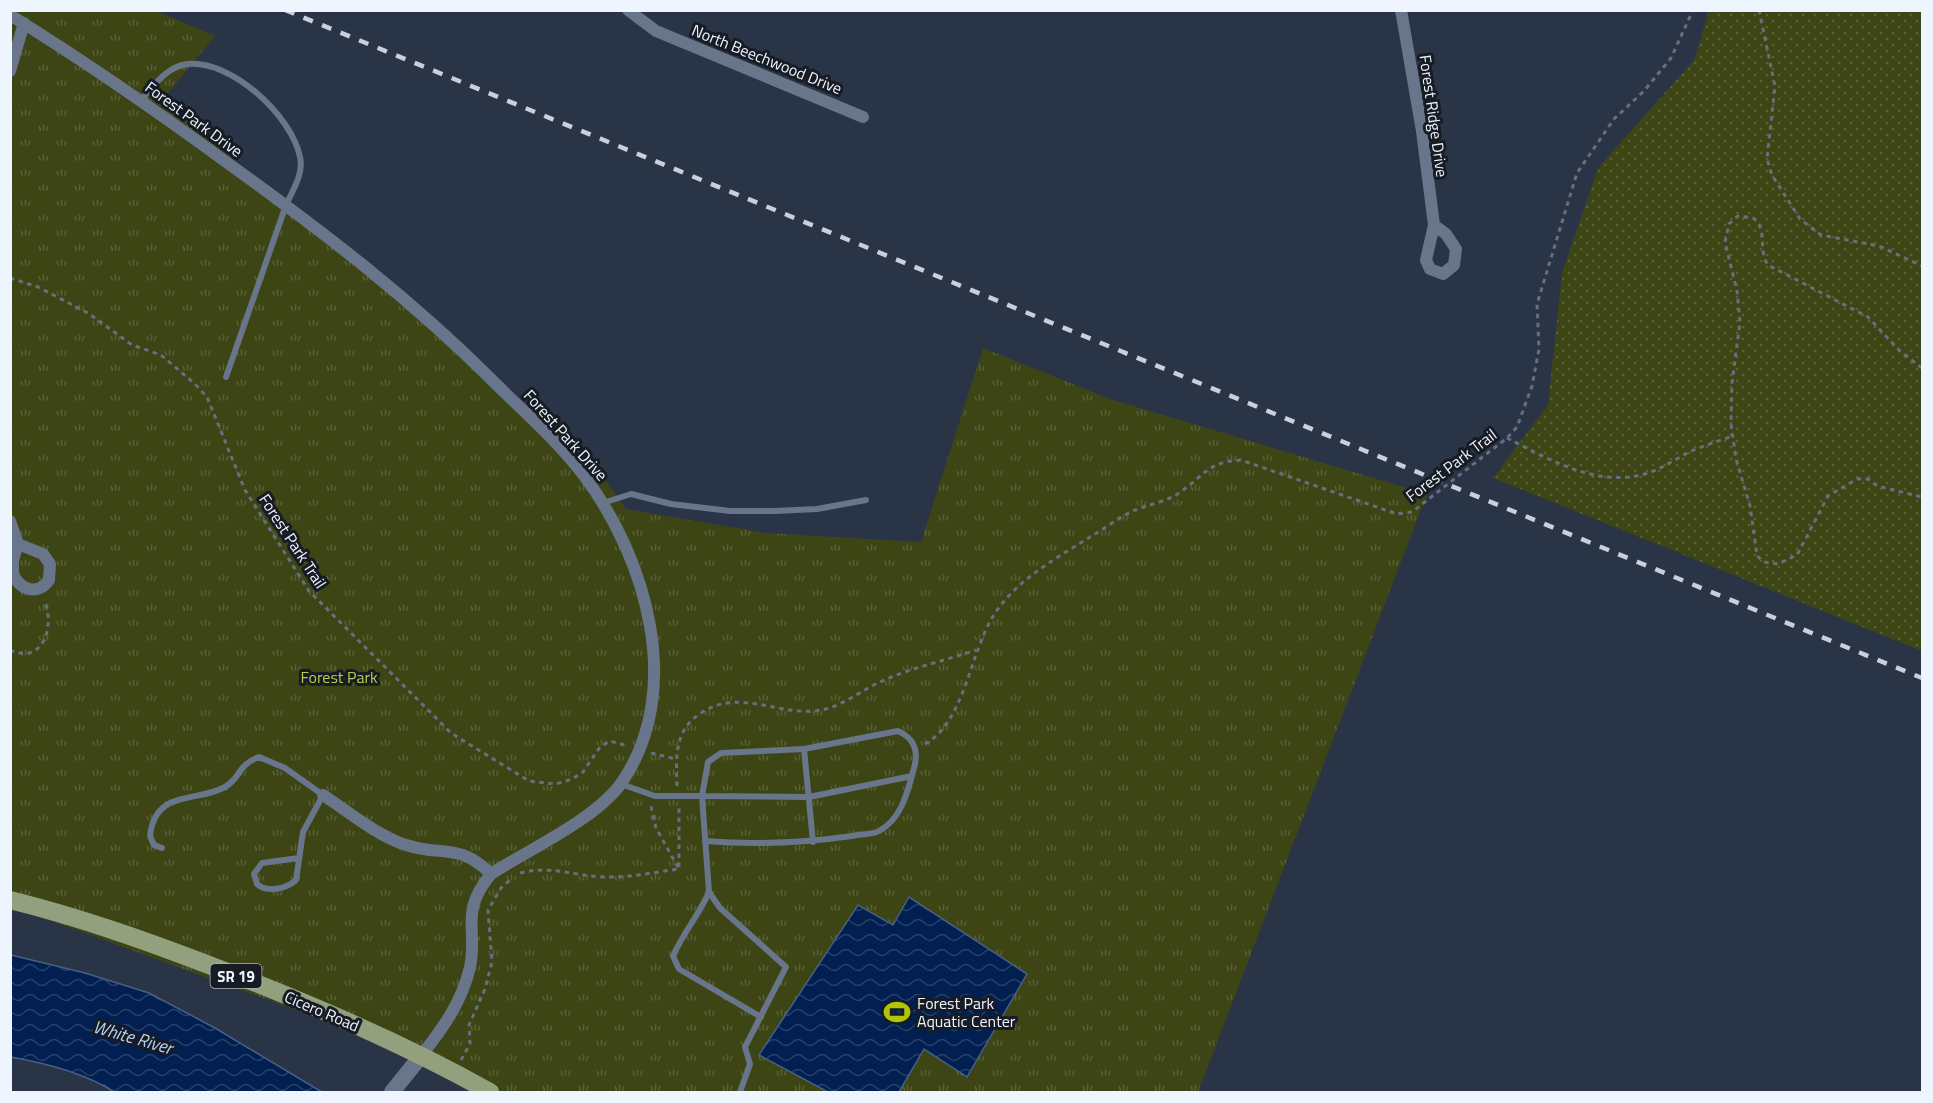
<svg xmlns="http://www.w3.org/2000/svg" width="1933" height="1103" viewBox="0 0 1933 1103" font-family="'Titillium Web',sans-serif">
	<defs>
		<pattern id="grass-dots" width="8" height="8" patternUnits="userSpaceOnUse" patternTransform="scale(1.5)"><rect width="8" height="8" fill="#3d4515"/><path d="M2 2h.1M6 6h.1" fill="none" stroke="#596038" stroke-width="1.8" stroke-linecap="round"/></pattern>
		<pattern id="park-tufts" width="24" height="20" patternUnits="userSpaceOnUse" patternTransform="scale(1.5)"><rect width="24" height="20" fill="#3d4515"/><path d="M3 7l-1-3M5 7V3M7 7l1-3M15 17l-1-3M17 17v-4M19 17l1-3" fill="none" stroke="#596038"/></pattern>
		<pattern id="water-waves" width="16" height="10" patternUnits="userSpaceOnUse" patternTransform="scale(1.5)"><rect width="16" height="10" fill="#011f51"/><path d="M0 5q4-4 8 0t8 0" fill="none" stroke="#26406b"/></pattern>
	</defs>
	<rect width="100%" height="100%" fill="#293547"/>
	<!-- grass -->
	<polygon fill="url(#grass-dots)" points="1709,11 1922,11 1922,651 1493,478 1548,405 1562,273 1598,168 1694,60"/>
	<!-- park -->
	<polygon fill="url(#park-tufts)" points="10,11 156,11 215,36 162,100 588,457 626,509 765,533 921,542 983,348 1110,399 1427,494 1198,1092 486,1092 419,1055 11,906"/>
	<!-- water -->
	<g fill="url(#water-waves)" stroke="#485f85" stroke-width="1.5">
		<polygon points="909,897 1027,974 967,1077 924,1049 899,1092 828,1092 759,1055 858,905 893,925"/>
		<path d="M11,955L85,973L149,993L215,1028L322,1092H114C85,1073 45,1063 11,1057Z"/>
	</g>
	<g fill="none" stroke-linecap="round" stroke-linejoin="round">
		<!-- path -->
		<g stroke="#656f7f" stroke-width="3" stroke-dasharray="4.5 4.5" stroke-linecap="butt">
			<polyline points="1759,10 1775,86 1767,159 1772,175 1800,219 1821,235 1879,246 1922,266"/>
			<polyline points="10,278 38,287 88,313 132,345 161,355 195,384 207,397 245,490 309,591 451,733 529,781 556,784 572,779 583,772 600,747 610,741 628,746"/>
			<path d="M1922,368L1900,351L1868,317L1768,265C1757,249 1769,230 1753,218L1738,216L1729,224L1725,242L1737,291L1740,322L1732,383L1731,424L1736,459L1750,506L1757,556L1764,562L1778,564L1797,555L1828,496L1857,479H1868L1877,486L1922,497"/>
			<path d="M1507,438C1552,461 1604,492 1656,470C1667,465 1678,458 1689,452C1703,446 1718,441 1733,436"/>
			<path d="M10,650C45,666 55,623 44,600"/>
			<path d="M925,744C964,722 970,655 992,618C1014,581 1055,559 1090,537C1104,529 1118,518 1133,511C1146,505 1169,501 1179,493C1205,475 1207,462 1241,460L1397,514L1412,512L1507,438L1517,427L1532,386L1539,349L1537,304L1577,173L1614,119L1644,91L1671,58L1693,10"/>
			<polyline points="651,753 676,759"/>
			<path d="M677,786C676,757 674,730 701,713C742,686 783,720 826,709C845,704 862,690 880,682C910,668 944,661 976,650"/>
			<polyline points="679,867 679,805"/>
			<path d="M520,873C551,865 574,876 604,877C629,878 655,872 679,869L656,828L651,806"/>
			<polyline points="461,1060 470,1044 469,1025 485,989 492,962 488,910 501,888 510,880"/>
		</g>
		<!-- lane -->
		<g stroke="#68758a" stroke-width="6">
			<path d="M141,100C154,86 166,67 187,64C231,59 292,116 300,157C304,173 293,190 286,205L226,377"/>
			<polyline points="603,503 631,494 671,504 730,511 775,511 817,509 866,500"/>
			<polyline points="804,749 813,842"/>
			<polyline points="621,784 655,796 702,796 709,892 720,908 786,967 745,1047 750,1064 740,1092"/>
			<path d="M705,841C754,845 803,843 852,836C860,834 872,835 879,831C902,819 908,790 914,768C919,751 914,738 898,731L804,749L721,753L708,762L702,796L809,797L912,776"/>
			<path d="M162,848L154,845L150,836C155,789 196,803 225,787C241,778 237,765 259,757L285,768L323,795L303,832L296,880C286,889 267,893 257,884L254,874L262,863L299,858"/>
			<path d="M709,892C699,915 683,933 673,956L679,969L761,1017"/>
		</g>
		<!-- street -->
		<g stroke="#68758a" stroke-width="12">
			<polyline points="628,10 656,31 863,117"/>
			<polyline points="1401,10 1422,131 1434,225 1426,260 1430,269 1443,274 1454,265 1456,249 1446,234 1434,225"/>
			<path d="M10,15C86,62 158,112 229,164C326,234 411,299 495,383C525,413 560,443 585,477C646,559 685,690 622,782C598,818 528,850 491,874C459,913 478,927 470,967C462,1002 443,1028 421,1056"/>
			<polyline points="10,71 24,23"/>
			<path d="M10,521L18,544L13,560V574C20,590 38,596 49,580L50,564L43,554L18,544"/>
			<path d="M323,795C349,812 376,835 406,845C443,857 458,842 491,874"/>
		</g>
		<!-- secondary -->
		<polyline stroke="#68758a" stroke-width="16" points="392,1092 421,1056"/>
		<!-- primary -->
		<path stroke="#93a07e" stroke-width="18" d="M10,900C83,918 152,943 222,970C314,1005 404,1044 490,1092"/>
		<!-- rail -->
		<polyline stroke="#c9d0db" stroke-width="4.5" stroke-dasharray="10 10" stroke-linecap="butt" points="285,10 1922,678"/>
	</g>
	<!-- icons -->
	<defs>
		<g id="stadium-bare" transform="scale(2.07)"><path d="M0-5a6.5 5 0 1 0 0 10a6.5 5 0 1 0 0-10ZM-3.5-1.8h7v3.6h-7Z" fill="#afc505" stroke="#171c24" stroke-width="2.5" paint-order="stroke"/></g>
	</defs>
	<g fill-rule="evenodd">
		<use href="#stadium-bare" x="897" y="1012"/>
	</g>
	<g text-anchor="middle" dominant-baseline="central" stroke-width="6" stroke-linejoin="round" paint-order="stroke">
		<!-- shield labels -->
		<rect fill="#171c24" stroke="#aeb4bd" stroke-width="1.5" x="210.5" y="964" width="51" height="24" rx="4.5"/>
		<g font-size="15" font-weight="bold" fill="#eff5fe">
			<text x="236" y="976">SR 19</text>
		</g>
		<!-- street labels -->
		<g font-size="16" fill="#eff5fe" stroke="#171c24">
			<text transform="translate(767 59) rotate(22)">North Beechwood Drive</text>
			<text transform="translate(1434 116) rotate(82)">Forest Ridge Drive</text>
			<text transform="translate(194 119) rotate(36)">Forest Park Drive</text>
			<text transform="translate(566 435) rotate(48)">Forest Park Drive</text>
			<text transform="translate(1451 465) rotate(-37)">Forest Park Trail</text>
			<text transform="translate(293 541) rotate(57)">Forest Park Trail</text>
			<text transform="translate(322 1011) rotate(23)">Cicero Road</text>
		</g>
		<!-- park labels -->
		<g font-size="16" fill="#b8cc4d" stroke="#171c24">
			<text x="339" y="677">Forest Park</text>
		</g>
		<!-- poi labels -->
		<g font-size="16" fill="#eff5fe" stroke="#171c24" text-anchor="start">
			<text x="917" y="1003">Forest Park<tspan x="917" dy="18">Aquatic Center</tspan></text>
		</g>
		<!-- water labels -->
		<g font-size="18" font-style="italic" fill="#b6cff6" stroke="#171c24">
			<text transform="translate(133 1037) rotate(16)">White River</text>
		</g>
	</g>
	<!-- border -->
	<rect width="1933" height="1103" fill="none" stroke="#eff5fe" stroke-width="24"/>
</svg>
